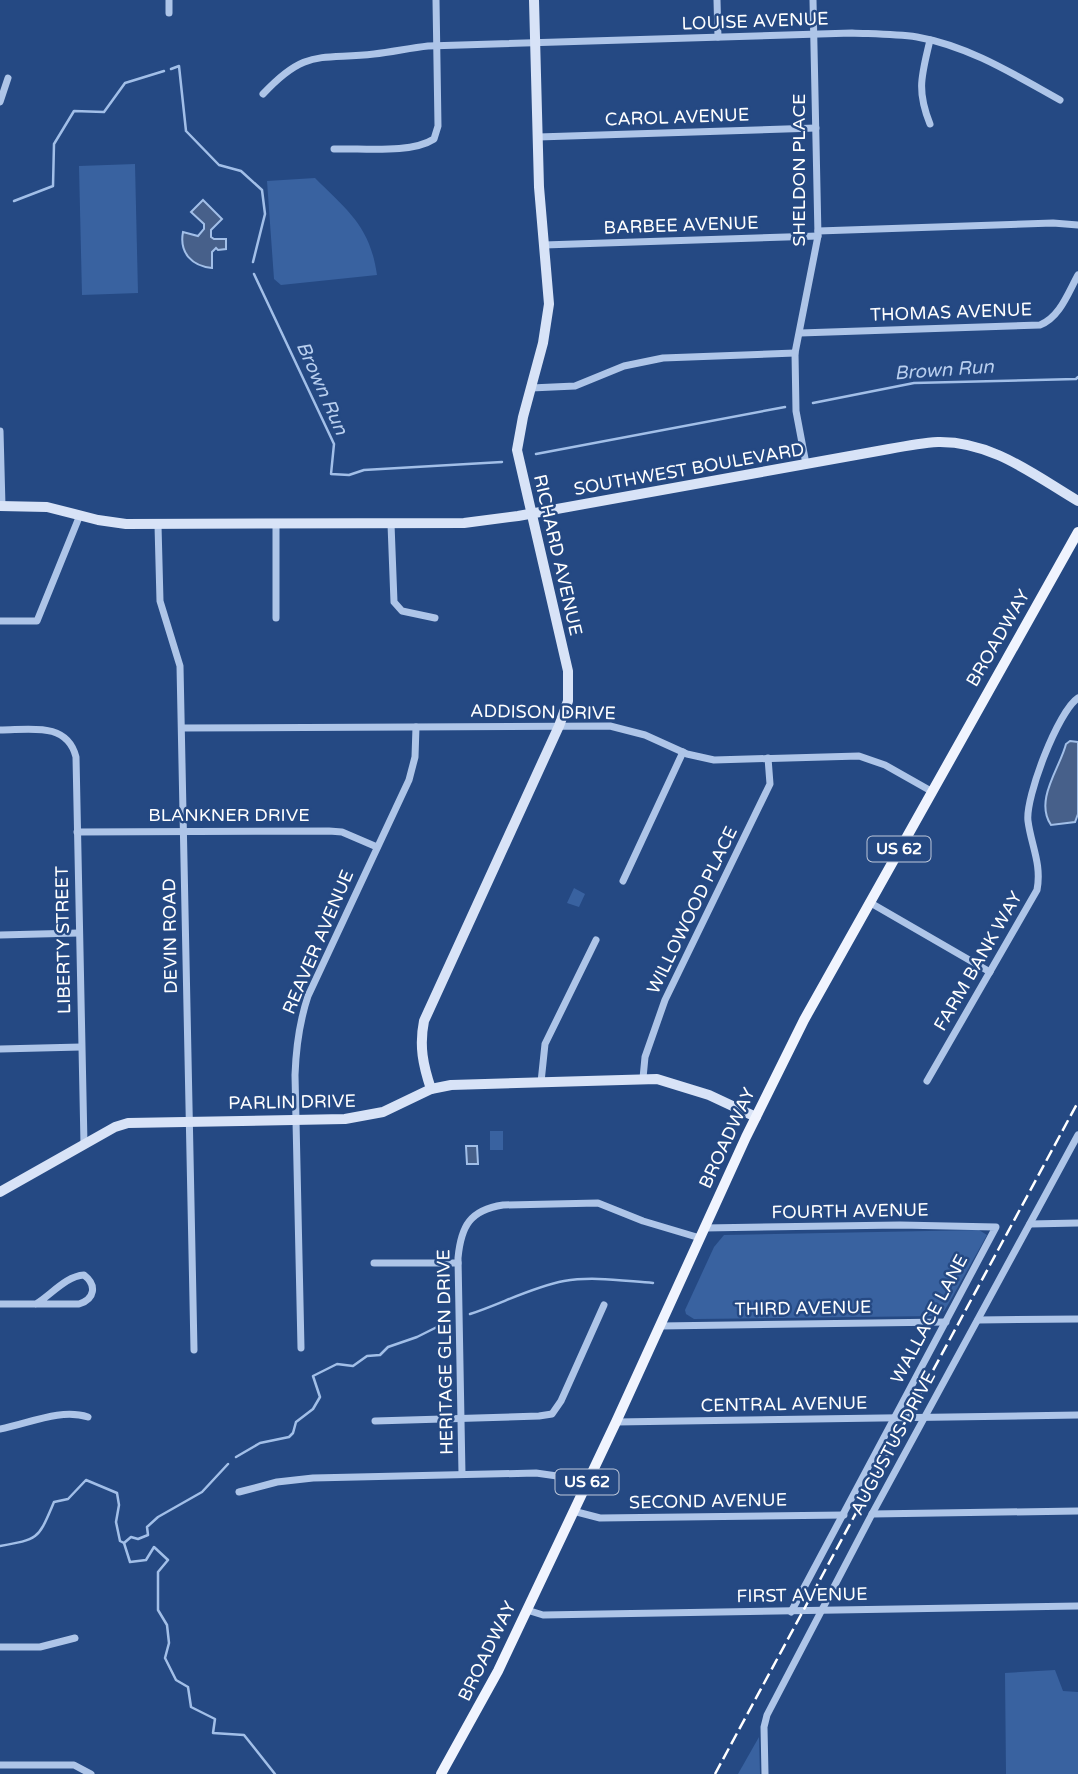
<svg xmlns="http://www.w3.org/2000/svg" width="1078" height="1774" viewBox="0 0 1078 1774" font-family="'Varela Round',sans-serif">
	<rect width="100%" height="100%" fill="#254983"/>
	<!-- green -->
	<g fill="#3962a0">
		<polygon points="135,164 138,293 82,295 79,166"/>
		<path d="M315,178C348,211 370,226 377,275L281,285L274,279L267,181Z"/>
		<polygon points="574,888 585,894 579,907 567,903"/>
		<rect x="490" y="1131" width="13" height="19"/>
		<polygon points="979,1230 987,1235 949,1303 944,1311 934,1316 694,1319 686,1314 685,1310 714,1247 724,1235"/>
		<polygon points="1055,1670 1063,1691 1078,1692 1078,1774 1006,1774 1005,1673"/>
		<polygon points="759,1737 760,1774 738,1774"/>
	</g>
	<!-- water -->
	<g fill="#47608a" stroke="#a2bfe8" stroke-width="2">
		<path d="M203,200L222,219L211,230V237L214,239H226V249L218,250L216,248L212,252V268C192,266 179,253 183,232L198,236L204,229V224L191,212Z"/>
		<path d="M1070,741L1078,742V814L1075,822L1051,825C1034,800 1060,768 1066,744Z"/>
		<polygon points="466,1146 477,1146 478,1164 467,1164"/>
	</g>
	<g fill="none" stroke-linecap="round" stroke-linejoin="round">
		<!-- stream -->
		<g stroke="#a2bfe8" stroke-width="2.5">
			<polyline points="171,69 179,66 186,131 219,165 241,171 262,190 265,214 253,262"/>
			<polyline points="14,201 53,186 54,144 74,111 104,112 125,83 164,71"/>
			<polyline points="254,274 334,444 331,474 349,475 364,470 502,462"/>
			<polyline points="813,403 914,383 1076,379 1078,377"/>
			<polyline points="536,454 785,407"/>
			<path d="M470,1314C501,1304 532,1287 564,1281C593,1276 624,1281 653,1283"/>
			<polyline points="236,1457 260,1443 289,1437 293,1433 296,1422 313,1409 320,1397 313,1376 337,1364 353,1366 367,1356 380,1355 388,1347 417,1337 447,1322"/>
			<polyline points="124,1543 131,1537 138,1539 148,1535 147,1527 158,1517 202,1492 228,1464"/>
			<path d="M0,1546C40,1539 38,1539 54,1502L68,1499L86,1480L117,1493L119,1505L116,1522L120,1541L124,1543L130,1562L146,1560L154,1547L168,1560L158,1572V1610L167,1625L169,1643L165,1658L176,1680L188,1687L191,1707L215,1719L213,1733L244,1735L275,1774"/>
		</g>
		<!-- street -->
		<g stroke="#aec5e8" stroke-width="7">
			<polyline points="169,0 169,13"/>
			<polyline points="717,0 718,37"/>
			<path d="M930,40C922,75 916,89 930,124"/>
			<path d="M263,94C306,48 319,60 374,54C392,52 410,48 428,46L852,33C874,34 895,34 917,37C969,46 1015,75 1060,100"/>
			<polyline points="0,102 8,78"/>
			<polyline points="538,137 816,128"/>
			<path d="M334,149C362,148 411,154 434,139L438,126L436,0"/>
			<polyline points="818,231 1053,223 1078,225"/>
			<polyline points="544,245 818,236"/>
			<path d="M800,333L1040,325C1060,317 1068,293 1078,275"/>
			<polyline points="531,388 575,386 624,366 663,358 795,353"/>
			<polyline points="0,431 2,506"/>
			<polyline points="806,464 796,411 795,353 818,236 813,0"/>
			<polyline points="391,524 394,602 402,611 435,618"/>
			<polyline points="158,525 160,601 180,666 194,1350"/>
			<polyline points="276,618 276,525"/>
			<polyline points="0,621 37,621 80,515"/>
			<polyline points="182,728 610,726 645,735 687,754 714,760 859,756 885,765 931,791"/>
			<path d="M0,730C29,730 67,721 76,757L84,1144"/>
			<polyline points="77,832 329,831 342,832 377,847"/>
			<polyline points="623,881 683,752"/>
			<polyline points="869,902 990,972"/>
			<polyline points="0,935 79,933"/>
			<polyline points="0,1049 81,1047"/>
			<polyline points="643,1078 645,1057 665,1000 770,784 768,758"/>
			<path d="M927,1081L1037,890C1042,864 1031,845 1028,821C1025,798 1058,711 1078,698"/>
			<polyline points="541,1082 545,1044 596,940"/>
			<polyline points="1030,1224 1078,1223"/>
			<polyline points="705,1228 900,1225 996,1227 791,1612"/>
			<polyline points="374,1263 458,1263"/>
			<path d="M0,1304H79C95,1299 97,1285 84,1275C66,1276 51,1295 36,1304"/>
			<polyline points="978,1320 1078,1319"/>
			<polyline points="660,1326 946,1322"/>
			<path d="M301,1348L295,1075C296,1047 299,1023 308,996L409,780L415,757L416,727"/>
			<polyline points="375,1421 539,1416 552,1414 561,1401 604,1305"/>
			<polyline points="616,1422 1078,1415"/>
			<path d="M0,1429C28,1424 60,1408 88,1417"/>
			<path d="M462,1474L458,1258C461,1226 470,1210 503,1205L598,1203L643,1221L700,1238"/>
			<polyline points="239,1492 277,1482 313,1478 536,1473 557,1476 584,1488"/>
			<polyline points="573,1511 600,1518 844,1515"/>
			<polyline points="872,1514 1078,1511"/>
			<polyline points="527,1610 543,1615 1078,1606"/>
			<polyline points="0,1647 40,1647 75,1638"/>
			<polyline points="0,1765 74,1765 91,1774"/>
			<polyline points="765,1774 764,1727 767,1715 872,1514 1078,1135"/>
		</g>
		<!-- secondary -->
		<g stroke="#d8e3f7" stroke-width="10">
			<path d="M0,506L47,507L98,520L126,524L464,523L518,516L889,449C905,446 922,443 938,442C992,441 1034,475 1078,501"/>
			<path d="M431,1089C423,1065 419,1046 424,1021L559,726L568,701V671L517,450L523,417L543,343L549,304L539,187L534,0"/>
			<polyline points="0,1192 115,1127 128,1123 345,1119 383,1112 431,1089 451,1085 657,1079 709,1095 756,1117"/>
		</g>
		<!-- primary -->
		<polyline stroke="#f0f4fe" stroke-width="10" points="441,1774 498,1671 616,1422 746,1137 804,1020 1078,532"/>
		<!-- rail -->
		<polyline stroke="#fff" stroke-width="2.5" stroke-dasharray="12 5" stroke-linecap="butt" points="715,1774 1078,1102"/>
	</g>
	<g text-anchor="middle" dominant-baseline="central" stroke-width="5" stroke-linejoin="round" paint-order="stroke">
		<!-- shield labels -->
		<g fill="#254983" stroke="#bec8da" stroke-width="2">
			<rect x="867.5" y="836.5" width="63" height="25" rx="5"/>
			<rect x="555.5" y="1469.5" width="63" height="25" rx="5"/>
		</g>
		<g font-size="16" font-weight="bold" fill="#fff">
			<text x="899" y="849">US 62</text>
			<text x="587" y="1482">US 62</text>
		</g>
		<!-- street labels -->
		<g font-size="18" fill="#fff" stroke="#254983">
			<text transform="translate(755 21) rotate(-2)">LOUISE AVENUE</text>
			<text transform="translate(677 117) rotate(-2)">CAROL AVENUE</text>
			<text transform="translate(799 170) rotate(-90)">SHELDON PLACE</text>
			<text transform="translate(681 225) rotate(-2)">BARBEE AVENUE</text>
			<text transform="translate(951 312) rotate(-2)">THOMAS AVENUE</text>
			<text transform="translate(689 469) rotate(-10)">SOUTHWEST BOULEVARD</text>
			<text transform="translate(558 555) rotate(77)">RICHARD AVENUE</text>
			<text transform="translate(998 638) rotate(-60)">BROADWAY</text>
			<text transform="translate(543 712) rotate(1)">ADDISON DRIVE</text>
			<text x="229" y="815">BLANKNER DRIVE</text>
			<text transform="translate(692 910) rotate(-64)">WILLOWOOD PLACE</text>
			<text transform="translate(170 936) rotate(-91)">DEVIN ROAD</text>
			<text transform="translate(63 940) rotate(-91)">LIBERTY STREET</text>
			<text transform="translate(318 942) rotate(-67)">REAVER AVENUE</text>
			<text transform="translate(978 961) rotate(-60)">FARM BANK WAY</text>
			<text transform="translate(292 1102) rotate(-1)">PARLIN DRIVE</text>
			<text transform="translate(727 1138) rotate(-65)">BROADWAY</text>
			<text transform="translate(850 1211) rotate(-1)">FOURTH AVENUE</text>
			<text transform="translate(803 1308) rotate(-1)">THIRD AVENUE</text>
			<text transform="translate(929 1319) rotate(-62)">WALLACE LANE</text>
			<text transform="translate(445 1352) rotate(-91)">HERITAGE GLEN DRIVE</text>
			<text transform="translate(784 1404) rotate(-1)">CENTRAL AVENUE</text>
			<text transform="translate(893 1443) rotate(-62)">AUGUSTUS DRIVE</text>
			<text transform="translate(708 1501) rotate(-1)">SECOND AVENUE</text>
			<text transform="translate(802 1595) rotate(-1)">FIRST AVENUE</text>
			<text transform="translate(487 1651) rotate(-64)">BROADWAY</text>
		</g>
		<!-- water labels -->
		<g font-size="19" font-style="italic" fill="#b9cfef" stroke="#254983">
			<text transform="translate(944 370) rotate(-4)">Brown Run</text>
			<text transform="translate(322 388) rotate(66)">Brown Run</text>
		</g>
	</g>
</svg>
